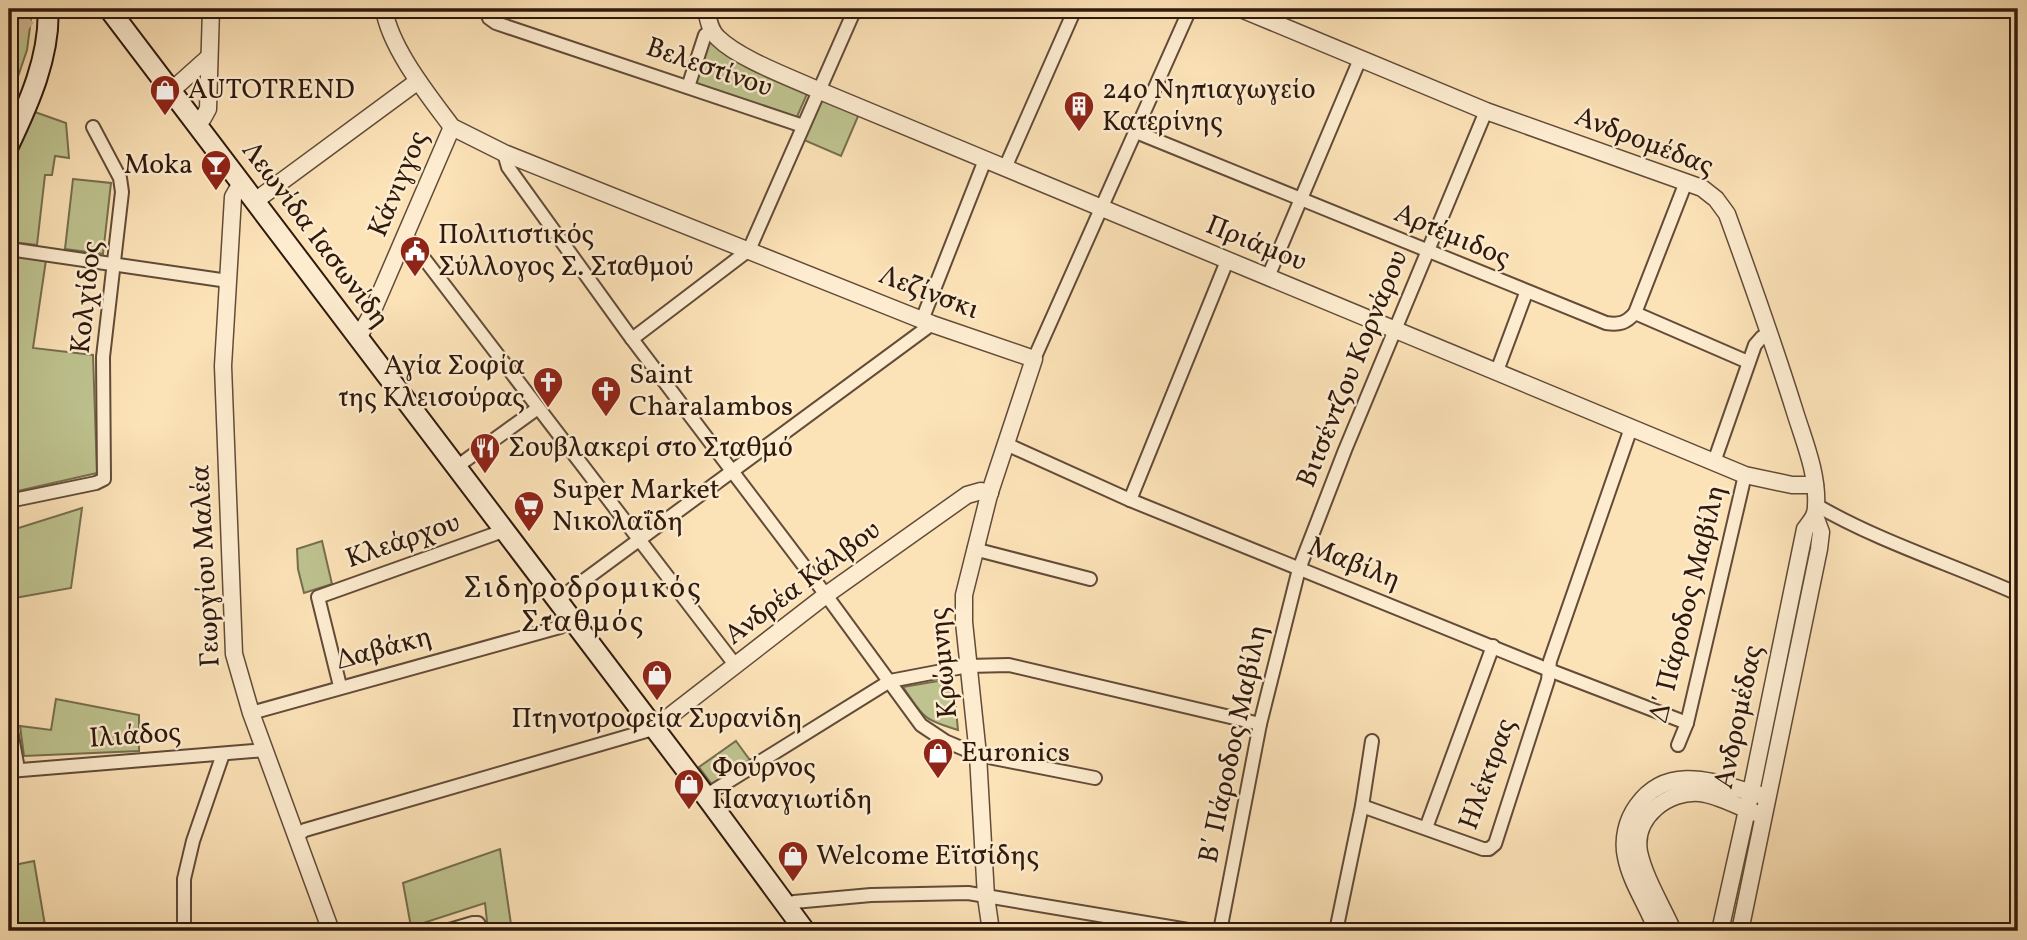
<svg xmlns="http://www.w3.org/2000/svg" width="2027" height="940" viewBox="0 0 2027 940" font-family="Vollkorn,serif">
	<rect width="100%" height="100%" fill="#fce2b7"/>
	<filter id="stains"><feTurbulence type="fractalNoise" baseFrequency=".00286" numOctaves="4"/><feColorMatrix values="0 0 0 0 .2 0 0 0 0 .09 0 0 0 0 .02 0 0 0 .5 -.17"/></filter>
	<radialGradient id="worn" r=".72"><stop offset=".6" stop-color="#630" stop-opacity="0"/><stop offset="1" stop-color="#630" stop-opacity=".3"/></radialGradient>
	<!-- green -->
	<g fill="#bec38f" stroke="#766e4e" stroke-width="2">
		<polygon points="9,9 23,9 32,12 27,50 9,103"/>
		<polygon points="709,41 737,62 807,94 796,119 695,84"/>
		<polygon points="821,98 859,114 841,156 804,140"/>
		<polygon points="32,111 66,123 69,158 55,156 52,175 45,175 37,245 12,242 17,200 9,198 9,161"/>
		<polygon points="73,179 111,183 103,254 65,249"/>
		<polygon points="9,254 46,260 33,348 93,355 97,473 9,493"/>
		<polygon points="82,508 71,588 9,599 9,531"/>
		<polygon points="322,541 332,584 304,593 298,569 297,549"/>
		<path d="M938,681L954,688L958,730C921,719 924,717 903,687Z"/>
		<polygon points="56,699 139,715 139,751 24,756 20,726 51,730"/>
		<polygon points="736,741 752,763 713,786 699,767"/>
		<polygon points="500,849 512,931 488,931 485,903 411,927 403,883"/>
		<polygon points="34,861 46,931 10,931 9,866"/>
	</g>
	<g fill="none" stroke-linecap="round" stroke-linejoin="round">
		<!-- motorway-tunnel -->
		<polyline stroke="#d3ba95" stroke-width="24" stroke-dasharray="24 12" stroke-linecap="butt" points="9,33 30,9"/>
		<!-- minor casing -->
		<g stroke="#624b38" stroke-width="16">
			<g id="minor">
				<polyline points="486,9 489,18 496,23 803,126"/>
				<polyline points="688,87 705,35 712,31"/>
				<path d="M1136,132L1606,323C1620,325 1626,323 1635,313L1748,362"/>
				<polyline points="504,153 508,167 632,339 826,595 921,725 945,741 978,755 1095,778"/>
				<polyline points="1005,168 1075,9"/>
				<polyline points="406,235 736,666"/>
				<polyline points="9,249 228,281"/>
				<polyline points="1268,277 1360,59"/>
				<polyline points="1635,313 1686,182"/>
				<polyline points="922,320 985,160"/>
				<polyline points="632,339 749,250 855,9"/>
				<polyline points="1034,359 1190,9"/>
				<polyline points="1497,371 1526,293"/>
				<polyline points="1006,444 1130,500 1549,670 1687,723"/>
				<polyline points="1714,462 1755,345 1762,337 1770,332"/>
				<polyline points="455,468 538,408"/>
				<polyline points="1130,500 1227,261"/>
				<polyline points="9,501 96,483 104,479 103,357 122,192 120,178 93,127"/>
				<path d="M1816,505C1880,542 1951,564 2018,594"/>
				<polyline points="974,549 1090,579"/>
				<polyline points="556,601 932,324"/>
				<polyline points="340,686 318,597 503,531"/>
				<polyline points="251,713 560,627 571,621"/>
				<polyline points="9,720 18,769"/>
				<polyline points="1678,745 1687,723 1745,475"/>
				<polyline points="9,771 265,750"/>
				<polyline points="705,796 890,681 968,666 1009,665 1260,724"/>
				<polyline points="1362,806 1483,849 1489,849 1495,844 1548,680 1550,661 1631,428"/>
				<polyline points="1426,828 1493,646"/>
				<polyline points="296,836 305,830 653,729"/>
				<polyline points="794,902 871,895 968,893 1194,931"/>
				<polyline points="184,931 184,879 193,841 223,754"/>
				<polyline points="446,931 473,923 478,923 483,931"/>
				<polyline points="1220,931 1260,724 1299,569 1345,450 1486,111"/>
				<polyline points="1336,931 1362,806 1372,741"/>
			</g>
		</g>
		<!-- tertiary casing -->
		<g stroke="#624b38" stroke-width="19">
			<g id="tertiary">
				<path d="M384,9C390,48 429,96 452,127L504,153L932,324L1034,359L989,495L964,595V622L978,755L986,897L991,931"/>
				<path d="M706,9C708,19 710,31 718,38C739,59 792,78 820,91L1745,475L1792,485H1815"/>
				<path d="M1241,9L1486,111L1702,188L1716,199L1727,214C1751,280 1774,345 1795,412C1804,441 1818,474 1816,506C1816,516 1811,521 1805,529L1751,792L1720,931"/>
				<polyline points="171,91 209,57"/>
				<polyline points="197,124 203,118 208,109 211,9"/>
				<polyline points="243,186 237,190 233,197 223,366 234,654 251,713 331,931"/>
				<polyline points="255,201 418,81"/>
				<polyline points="358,338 370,317 452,127"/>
				<polyline points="653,729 826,595 967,495 981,491 990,493"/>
				<path d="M1657,931C1648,906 1631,883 1626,857C1622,839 1627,820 1637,806C1669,761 1718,784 1760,795"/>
				<path d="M1673,931C1662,906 1645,879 1639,852C1633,817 1668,790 1700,793C1719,795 1738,807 1756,813"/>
				<polyline points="1740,931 1819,549 1821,532 1815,516"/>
			</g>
		</g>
		<!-- secondary casing -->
		<g stroke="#2f190d" stroke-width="23">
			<g id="secondary">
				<polyline points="109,9 696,783 805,931"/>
				<path d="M9,145C29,103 50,56 48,9"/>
			</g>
		</g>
		<!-- minor -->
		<use href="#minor" stroke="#fdecd0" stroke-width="12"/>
		<!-- tertiary -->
		<use href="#tertiary" stroke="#fdecd0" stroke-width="16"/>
		<!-- secondary -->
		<use href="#secondary" stroke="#fdecd0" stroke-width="19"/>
	</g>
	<!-- icons -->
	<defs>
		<g id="shop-pin" transform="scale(1.575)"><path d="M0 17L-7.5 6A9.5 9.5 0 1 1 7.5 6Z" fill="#8f2418" stroke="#fdecd0"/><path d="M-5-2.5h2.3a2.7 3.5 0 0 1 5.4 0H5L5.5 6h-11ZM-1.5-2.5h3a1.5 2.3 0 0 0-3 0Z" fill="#fff"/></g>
		<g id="building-pin" transform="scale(1.575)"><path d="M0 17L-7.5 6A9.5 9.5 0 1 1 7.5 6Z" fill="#8f2418" stroke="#fdecd0"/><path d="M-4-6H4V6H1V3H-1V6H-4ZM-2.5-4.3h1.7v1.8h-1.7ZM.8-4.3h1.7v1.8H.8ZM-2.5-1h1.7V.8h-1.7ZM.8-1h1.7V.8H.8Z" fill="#fff"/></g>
		<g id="bar-pin" transform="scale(1.575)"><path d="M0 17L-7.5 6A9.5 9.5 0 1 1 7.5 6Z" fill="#8f2418" stroke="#fdecd0"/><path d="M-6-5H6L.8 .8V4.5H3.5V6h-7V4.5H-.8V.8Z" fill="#fff"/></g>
		<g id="civic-pin" transform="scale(1.575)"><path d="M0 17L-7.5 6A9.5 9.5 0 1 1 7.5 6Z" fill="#8f2418" stroke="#fdecd0"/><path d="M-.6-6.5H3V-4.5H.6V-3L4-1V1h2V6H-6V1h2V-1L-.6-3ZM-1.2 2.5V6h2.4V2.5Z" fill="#fff"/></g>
		<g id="church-pin" transform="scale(1.575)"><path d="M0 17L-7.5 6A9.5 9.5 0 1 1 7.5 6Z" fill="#8f2418" stroke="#fdecd0"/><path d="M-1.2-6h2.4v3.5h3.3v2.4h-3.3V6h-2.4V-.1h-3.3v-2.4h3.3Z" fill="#fff"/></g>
		<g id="restaurant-pin" transform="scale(1.575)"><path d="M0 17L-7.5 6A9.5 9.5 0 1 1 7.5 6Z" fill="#8f2418" stroke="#fdecd0"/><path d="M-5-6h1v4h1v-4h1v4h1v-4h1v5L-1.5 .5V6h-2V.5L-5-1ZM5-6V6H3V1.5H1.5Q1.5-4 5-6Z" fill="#fff"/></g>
		<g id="supermarket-pin" transform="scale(1.575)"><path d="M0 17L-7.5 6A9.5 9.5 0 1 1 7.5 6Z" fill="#8f2418" stroke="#fdecd0"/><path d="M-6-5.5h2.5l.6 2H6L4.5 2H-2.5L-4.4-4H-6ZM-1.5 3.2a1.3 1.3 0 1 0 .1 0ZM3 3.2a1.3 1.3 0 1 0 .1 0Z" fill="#fff"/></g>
	</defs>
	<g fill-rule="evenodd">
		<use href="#shop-pin" x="165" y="90"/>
		<use href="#building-pin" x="1079" y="106"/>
		<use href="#bar-pin" x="216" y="165"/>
		<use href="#civic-pin" x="415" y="251"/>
		<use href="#church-pin" x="548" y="382"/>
		<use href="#church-pin" x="606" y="391"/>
		<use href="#restaurant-pin" x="485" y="448"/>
		<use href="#supermarket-pin" x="529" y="506"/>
		<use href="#shop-pin" x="657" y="675"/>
		<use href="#shop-pin" x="938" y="753"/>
		<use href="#shop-pin" x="689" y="784"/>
		<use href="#shop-pin" x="793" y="856"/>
	</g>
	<g text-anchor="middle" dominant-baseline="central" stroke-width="5" stroke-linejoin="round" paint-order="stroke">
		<!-- street labels -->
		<g font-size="28" fill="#2f190d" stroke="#fdecd0">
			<text transform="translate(709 68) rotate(19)">Βελεστίνου</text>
			<text transform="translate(1644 142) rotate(21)">Ανδρομέδας</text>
			<text transform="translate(399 184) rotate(-67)">Κάνιγγος</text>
			<text transform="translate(315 235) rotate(53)">Λεωνίδα Ιασωνίδη</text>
			<text transform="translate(1452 236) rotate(23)">Αρτέμιδος</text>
			<text transform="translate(1256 244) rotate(22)">Πριάμου</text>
			<text transform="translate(929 293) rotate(21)">Λεζίνσκι</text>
			<text transform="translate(87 297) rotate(-84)">Κολχίδος</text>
			<text transform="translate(1353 369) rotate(-68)">Βιτσέντζου Κορνάρου</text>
			<text transform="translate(403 541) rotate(-19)">Κλεάρχου</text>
			<text transform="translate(1354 564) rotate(22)">Μαβίλη</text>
			<text transform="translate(206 566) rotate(-93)">Γεωργίου Μαλέα</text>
			<text transform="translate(803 583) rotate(-37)">Ανδρέα Κάλβου</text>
			<text transform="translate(1688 604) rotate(-76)">Δ΄ Πάροδος Μαβίλη</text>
			<text transform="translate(384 649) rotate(-15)">Δαβάκη</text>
			<text transform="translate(944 663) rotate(-95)">Κρώμνης</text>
			<text transform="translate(1739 717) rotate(-78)">Ανδρομέδας</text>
			<text transform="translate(135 736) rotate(-4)">Ιλιάδος</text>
			<text transform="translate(1234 744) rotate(-78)">Β΄ Πάροδος Μαβίλη</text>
			<text transform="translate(1488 774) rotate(-70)">Ηλέκτρας</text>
		</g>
		<!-- poi labels -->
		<g font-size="28" fill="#2f190d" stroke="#fdecd0" text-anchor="start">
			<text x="188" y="90">AUTOTREND</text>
			<text x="1102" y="90">24ο Νηπιαγωγείο<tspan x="1102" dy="32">Κατερίνης</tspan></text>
			<text x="193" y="165" text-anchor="end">Moka</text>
			<text x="438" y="235">Πολιτιστικός<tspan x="438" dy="32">Σύλλογος Σ. Σταθμού</tspan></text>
			<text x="525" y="366" text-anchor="end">Αγία Σοφία<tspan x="525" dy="32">της Κλεισούρας</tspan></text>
			<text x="629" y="375">Saint<tspan x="629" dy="32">Charalambos</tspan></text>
			<text x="508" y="448">Σουβλακερί στο Σταθμό</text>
			<text x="552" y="490">Super Market<tspan x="552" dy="32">Νικολαΐδη</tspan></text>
			<text x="657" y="719" text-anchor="middle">Πτηνοτροφεία Συρανίδη</text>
			<text x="961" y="753">Euronics</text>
			<text x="712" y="768">Φούρνος<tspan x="712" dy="32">Παναγιωτίδη</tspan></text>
			<text x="816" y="856">Welcome Eϊτσίδης</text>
		</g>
		<!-- neighbourhood labels -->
		<g font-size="30" letter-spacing="2" fill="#2f190d" stroke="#fdecd0">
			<text x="583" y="589">Σιδηροδρομικός<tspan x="583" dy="34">Σταθμός</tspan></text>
		</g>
	</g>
	<!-- margin -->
	<rect width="2027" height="940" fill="none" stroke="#fce2b7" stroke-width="35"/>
	<rect x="10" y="10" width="2006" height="919" fill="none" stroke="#2f190d" stroke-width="3.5"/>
	<rect x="18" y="18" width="1992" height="905" fill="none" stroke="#2f190d" stroke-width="2"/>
	<rect width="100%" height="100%" filter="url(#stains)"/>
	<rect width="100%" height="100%" fill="url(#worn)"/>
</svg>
